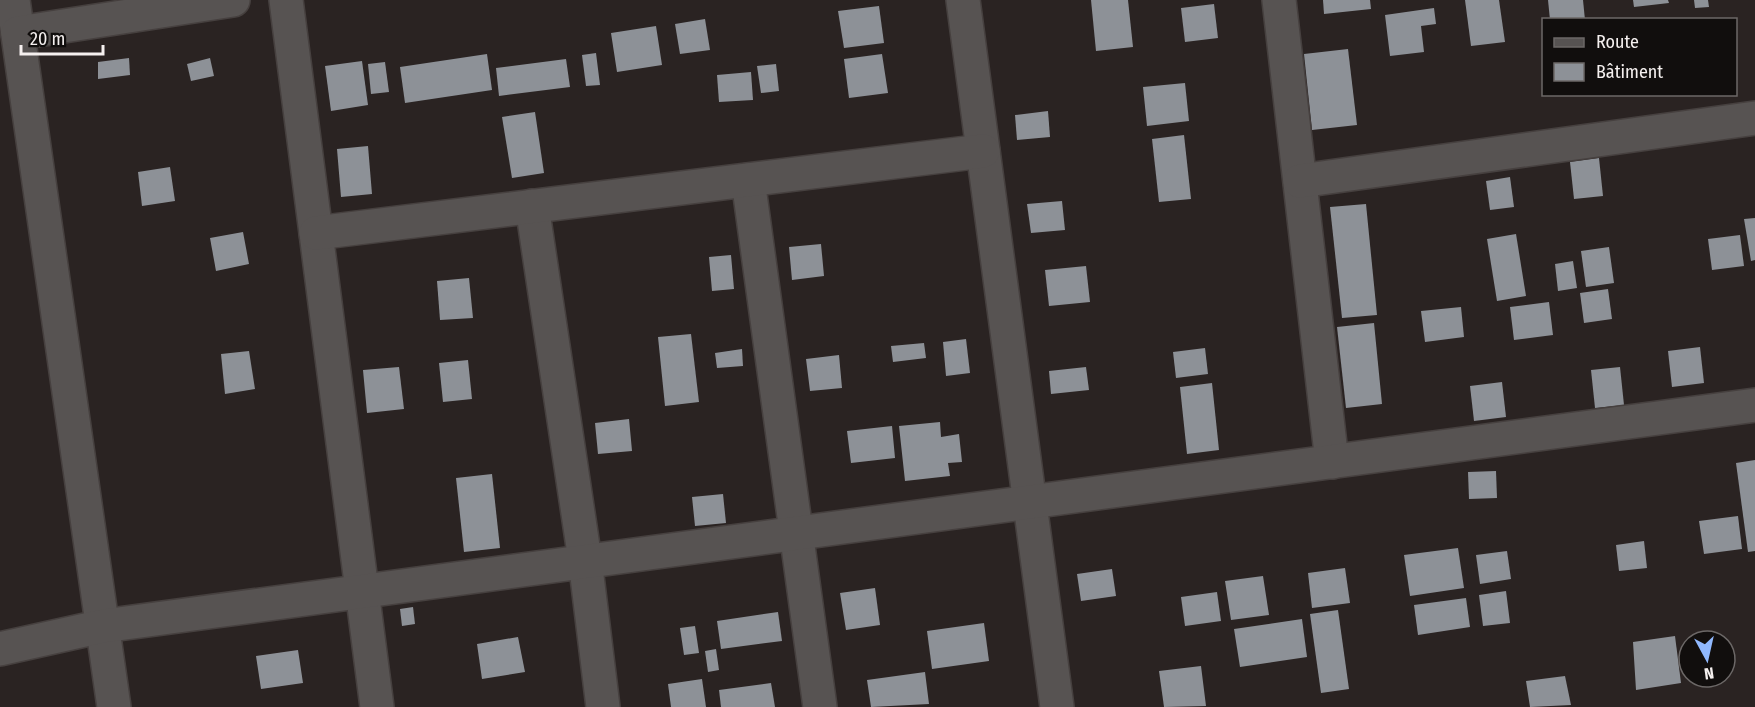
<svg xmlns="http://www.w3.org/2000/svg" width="1755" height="707" viewBox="0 0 1755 707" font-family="'Fira Sans Condensed',sans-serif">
	<rect width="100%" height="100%" fill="#2a2322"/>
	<!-- building -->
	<g fill="#8d9197">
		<polygon points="1091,0 1128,0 1133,47 1096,51"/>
		<polygon points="1323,0 1370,0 1371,9 1324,14"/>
		<polygon points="1465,0 1499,0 1505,42 1471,46"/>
		<polygon points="1548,0 1583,0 1585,20 1550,20"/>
		<polygon points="1633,0 1668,0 1669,3 1634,7"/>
		<polygon points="1694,0 1708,0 1709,7 1695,8"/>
		<polygon points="1214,4 1218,38 1185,42 1181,8"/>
		<polygon points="879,6 884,43 844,48 838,11"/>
		<polygon points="1434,8 1436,24 1421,26 1424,52 1390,56 1385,15"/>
		<polygon points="705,19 710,50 680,54 675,24"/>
		<polygon points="656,26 662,65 617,72 611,33"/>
		<polygon points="1348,49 1357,125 1312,130 1304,54"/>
		<polygon points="596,53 600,85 586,86 582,55"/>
		<polygon points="487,54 492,90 405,103 400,67"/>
		<polygon points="882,54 888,93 849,98 844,59"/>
		<polygon points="129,58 130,75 98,79 98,62"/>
		<polygon points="210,58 214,76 191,81 187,64"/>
		<polygon points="566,59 570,87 499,96 496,68"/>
		<polygon points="362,61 368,105 331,111 325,66"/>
		<polygon points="385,62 389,92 371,94 368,64"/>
		<polygon points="776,64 779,91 761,93 757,66"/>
		<polygon points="751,72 753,100 719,102 717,75"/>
		<polygon points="1185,83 1189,121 1147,126 1143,87"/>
		<polygon points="1048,111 1050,137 1017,140 1015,115"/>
		<polygon points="535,112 544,173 512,178 502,117"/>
		<polygon points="1184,135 1191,199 1159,202 1152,139"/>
		<polygon points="368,146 372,194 341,197 337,149"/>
		<polygon points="1599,158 1603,196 1574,199 1570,162"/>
		<polygon points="170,167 175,201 142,206 138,172"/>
		<polygon points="1510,177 1514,207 1490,210 1486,181"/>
		<polygon points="1062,201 1065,230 1031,233 1027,204"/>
		<polygon points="1366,204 1377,315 1342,318 1330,207"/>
		<polygon points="1755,218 1755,260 1751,261 1744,219"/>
		<polygon points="243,232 249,264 216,271 210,238"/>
		<polygon points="1516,234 1526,296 1497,301 1487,239"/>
		<polygon points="1740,235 1744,266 1712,270 1708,239"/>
		<polygon points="821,244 824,276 792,280 789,247"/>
		<polygon points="1609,247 1614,283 1586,287 1581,251"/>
		<polygon points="731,255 734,289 712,291 709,257"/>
		<polygon points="1573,261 1577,288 1558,291 1555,264"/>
		<polygon points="1086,266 1090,302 1049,306 1045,270"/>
		<polygon points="469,278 473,318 440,320 437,281"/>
		<polygon points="1608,289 1612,319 1584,323 1580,293"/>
		<polygon points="1549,302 1553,335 1514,340 1510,307"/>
		<polygon points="1461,307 1464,337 1425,342 1421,311"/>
		<polygon points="1374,323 1382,404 1346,408 1337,327"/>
		<polygon points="691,334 699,402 665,406 658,337"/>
		<polygon points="966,339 970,373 946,376 943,342"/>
		<polygon points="924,343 926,358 893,362 891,346"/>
		<polygon points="1700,347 1704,383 1672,387 1668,351"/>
		<polygon points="1205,348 1208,374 1176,378 1173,352"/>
		<polygon points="742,349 743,366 717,368 715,353"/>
		<polygon points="249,351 255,389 225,394 221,354"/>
		<polygon points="839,355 842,388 810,391 806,359"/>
		<polygon points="468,360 472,399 443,402 439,363"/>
		<polygon points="399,367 404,409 367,413 363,370"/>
		<polygon points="1086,367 1089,390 1051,394 1049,371"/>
		<polygon points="1620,367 1624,405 1595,408 1591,370"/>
		<polygon points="1502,382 1506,417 1474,421 1470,386"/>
		<polygon points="1212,383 1219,450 1187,454 1180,387"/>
		<polygon points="629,419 632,451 598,454 595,423"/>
		<polygon points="940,422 941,437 959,434 962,462 948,463 950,476 905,481 899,426"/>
		<polygon points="892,426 895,458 851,463 847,431"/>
		<polygon points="1755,460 1755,551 1748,552 1736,463"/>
		<polygon points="1496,471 1497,498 1469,499 1468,472"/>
		<polygon points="492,474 500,548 464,552 456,478"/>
		<polygon points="723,494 726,523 695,526 692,497"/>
		<polygon points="1738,516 1742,549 1704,554 1699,521"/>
		<polygon points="1644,541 1647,568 1619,571 1616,545"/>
		<polygon points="1458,548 1464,588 1410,596 1404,555"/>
		<polygon points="1507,551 1511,579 1480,584 1476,555"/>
		<polygon points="1345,568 1350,603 1312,608 1308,573"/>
		<polygon points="1112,569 1116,596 1081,601 1077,574"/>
		<polygon points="1263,576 1269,615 1231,620 1225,581"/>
		<polygon points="875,588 880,625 846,630 840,593"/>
		<polygon points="1506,591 1510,623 1483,626 1479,595"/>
		<polygon points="1217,592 1221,621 1185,626 1181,597"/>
		<polygon points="1466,598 1470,627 1418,635 1414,605"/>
		<polygon points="413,607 415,624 402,626 400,609"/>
		<polygon points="1338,610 1349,689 1321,693 1310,614"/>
		<polygon points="778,612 782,641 721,649 717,621"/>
		<polygon points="1302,619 1307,657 1240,667 1234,629"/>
		<polygon points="984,623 989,661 932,669 927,631"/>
		<polygon points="695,626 699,653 684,655 680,628"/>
		<polygon points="1675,636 1681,683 1636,690 1633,642"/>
		<polygon points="518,637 525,672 482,679 477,644"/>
		<polygon points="716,649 719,670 708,672 705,651"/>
		<polygon points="298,650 303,683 261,689 256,656"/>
		<polygon points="1201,666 1206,706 1164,707 1159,671"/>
		<polygon points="925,672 929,704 871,707 867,680"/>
		<polygon points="1565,676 1571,705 1530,707 1526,681"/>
		<polygon points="702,679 706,707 671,707 668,684"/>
		<polygon points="771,683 775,707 721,707 719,690"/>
	</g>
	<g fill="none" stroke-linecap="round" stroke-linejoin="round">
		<!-- minor casing -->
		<g stroke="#46403f" stroke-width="36">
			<g id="minor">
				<polyline points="13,0 114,707"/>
				<polyline points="286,0 377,707"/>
				<polyline points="963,0 1057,707"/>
				<polyline points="1279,0 1332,462"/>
				<polyline points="18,33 233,0"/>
				<polyline points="748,180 820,707"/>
				<polyline points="1300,181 1755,118"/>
				<polyline points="532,206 585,560 603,707"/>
				<polyline points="316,233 983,151"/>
				<polyline points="0,649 103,626 1755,405"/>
			</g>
		</g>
		<!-- minor -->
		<use href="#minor" stroke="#575352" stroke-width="33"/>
	</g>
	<!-- legend -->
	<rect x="1542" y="18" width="195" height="78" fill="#110e0d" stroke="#6c6867" stroke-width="1.5"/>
	<rect x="1554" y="38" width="30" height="9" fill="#575352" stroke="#6c6867" stroke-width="1.5"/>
	<text x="1596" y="48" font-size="18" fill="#f5f0ef">Route</text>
	<rect x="1554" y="63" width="30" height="18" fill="#8d9197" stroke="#6c6867" stroke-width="1.5"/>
	<text x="1596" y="78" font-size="18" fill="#f5f0ef">Bâtiment</text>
	<!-- north arrow -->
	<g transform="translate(1707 659) rotate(172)"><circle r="28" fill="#110e0d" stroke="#6c6867" stroke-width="1.5"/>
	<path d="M0-4.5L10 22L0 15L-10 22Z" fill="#90b8fd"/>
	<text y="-9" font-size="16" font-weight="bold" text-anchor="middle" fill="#f5f0ef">N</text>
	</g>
	<!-- scale -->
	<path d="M21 45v9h82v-9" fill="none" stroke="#f5f0ef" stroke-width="3"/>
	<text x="30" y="45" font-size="18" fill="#f5f0ef" stroke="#110e0d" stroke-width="4.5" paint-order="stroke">20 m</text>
</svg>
